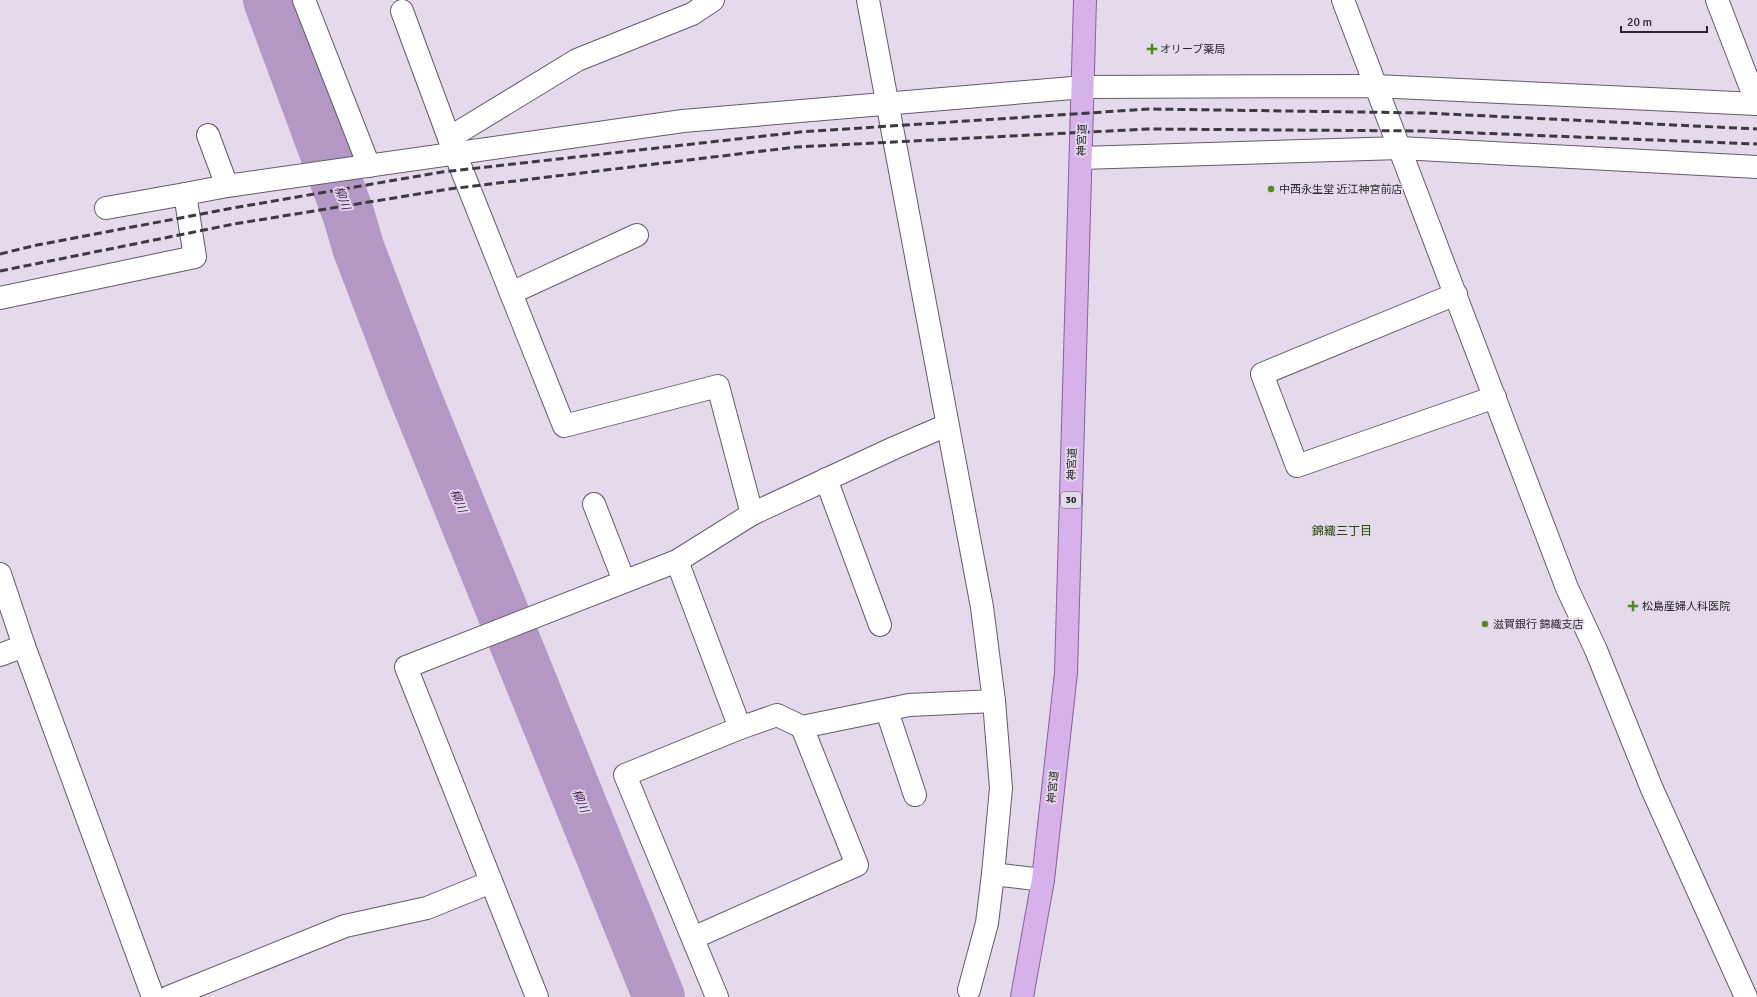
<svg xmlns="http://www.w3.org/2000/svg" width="1757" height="997" viewBox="0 0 1757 997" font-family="Signika,'Noto Sans JP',sans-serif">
	<rect width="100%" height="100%" fill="#e4daeb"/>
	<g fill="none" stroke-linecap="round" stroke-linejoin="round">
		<!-- river -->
		<polyline stroke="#b397c5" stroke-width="52" points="269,0 349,216 358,247 411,386 659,997"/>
		<!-- minor casing -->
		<g stroke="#645b6a" stroke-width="24">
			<g id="minor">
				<polyline points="304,0 369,166"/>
				<polyline points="868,0 982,607 994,701 1001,788 993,874 1043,880"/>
				<polyline points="1343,0 1567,588 1596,650 1652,789 1746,997"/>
				<polyline points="1717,0 1757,104"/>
				<polyline points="402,11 449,138 564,426 718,386 752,514"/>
				<polyline points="208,135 227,186"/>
				<polyline points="449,138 577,60 692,14 713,0"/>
				<polyline points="1081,158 1400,148 1757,167"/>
				<polyline points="106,208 185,194"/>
				<polyline points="511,293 637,235"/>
				<polyline points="1456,294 1262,374 1297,466 1495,397"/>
				<polyline points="0,298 195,257 185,194 227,186 683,121 1084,87 1375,86 1757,104"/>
				<polyline points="826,479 880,625"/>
				<polyline points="594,504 624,581"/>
				<polyline points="677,561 740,728 625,775 717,997"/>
				<polyline points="0,574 24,646 153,997"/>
				<polyline points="0,655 24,646"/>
				<polyline points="887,711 915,795"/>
				<polyline points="740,728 777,715 802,727 909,705 994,701"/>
				<polyline points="693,938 857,865 802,727"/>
				<polyline points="969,990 987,923 993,874"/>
				<polyline points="169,997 345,926 427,908 491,882"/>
				<polyline points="537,997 406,667 677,561 752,514 894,448 947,425"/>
			</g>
		</g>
		<!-- major casing -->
		<g stroke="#88609e" stroke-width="24">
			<polyline id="major" points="1022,997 1043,880 1066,673 1085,0"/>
		</g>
		<!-- minor -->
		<use href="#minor" stroke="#fff" stroke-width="22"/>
		<!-- major -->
		<use href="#major" stroke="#d6b2ea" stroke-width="22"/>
		<!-- rail -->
		<g stroke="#3d3940" stroke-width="3" stroke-dasharray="8 4" stroke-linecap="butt">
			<polyline points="0,254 37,245 233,208 442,172 800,132 1149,109 1426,113 1757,129"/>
			<polyline points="0,271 234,224 449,189 796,147 1148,129 1424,131 1757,144"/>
		</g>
	</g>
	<!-- markers -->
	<g fill="#54871d" stroke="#e4daeb" stroke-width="1.5">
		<path d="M1150 43h4v4h4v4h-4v4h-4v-4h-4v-4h4z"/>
		<circle cx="1271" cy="189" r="4"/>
		<path d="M1631 600h4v4h4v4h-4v4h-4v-4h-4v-4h4z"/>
		<circle cx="1485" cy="624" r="4"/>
	</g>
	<g text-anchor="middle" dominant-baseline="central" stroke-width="3.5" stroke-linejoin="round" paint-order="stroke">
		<!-- shield labels -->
		<rect fill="#e4daeb" stroke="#625c65" stroke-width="1" x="1061" y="492" width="20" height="16" rx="3"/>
		<g font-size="10" font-weight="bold" fill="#2a262c">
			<text x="1071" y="500">30</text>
		</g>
		<!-- poi labels -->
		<g font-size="11" fill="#2a262c" stroke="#e4daeb" text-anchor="start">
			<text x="1160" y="49">オリーブ薬局</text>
			<text x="1279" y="189">中西永生堂 近江神宮前店</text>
			<text x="1642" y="606">松島産婦人科医院</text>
			<text x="1493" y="624">滋賀銀行 錦織支店</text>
		</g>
		<!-- street labels -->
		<g font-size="11" fill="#2a262c" stroke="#e4daeb">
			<text transform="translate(1082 140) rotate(-88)">神宮道</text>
			<text transform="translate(1072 464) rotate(-88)">神宮道</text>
			<text transform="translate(1053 787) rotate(-84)">神宮道</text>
		</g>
		<!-- water labels -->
		<g font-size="12" font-style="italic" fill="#3b154d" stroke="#e4daeb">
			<text transform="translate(342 198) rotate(70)">柳川</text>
			<text transform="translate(458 501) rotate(68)">柳川</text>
			<text transform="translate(580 801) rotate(68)">柳川</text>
		</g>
		<!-- neighbourhood labels -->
		<g font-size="12" fill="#264600" stroke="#e4daeb">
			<text x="1342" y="531">錦織三丁目</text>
		</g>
	</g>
	<!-- scale -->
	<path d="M1621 26v6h86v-6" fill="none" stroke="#2a262c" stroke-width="2"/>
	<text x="1627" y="26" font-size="12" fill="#2a262c" stroke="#e4daeb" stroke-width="3" paint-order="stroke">20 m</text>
</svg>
